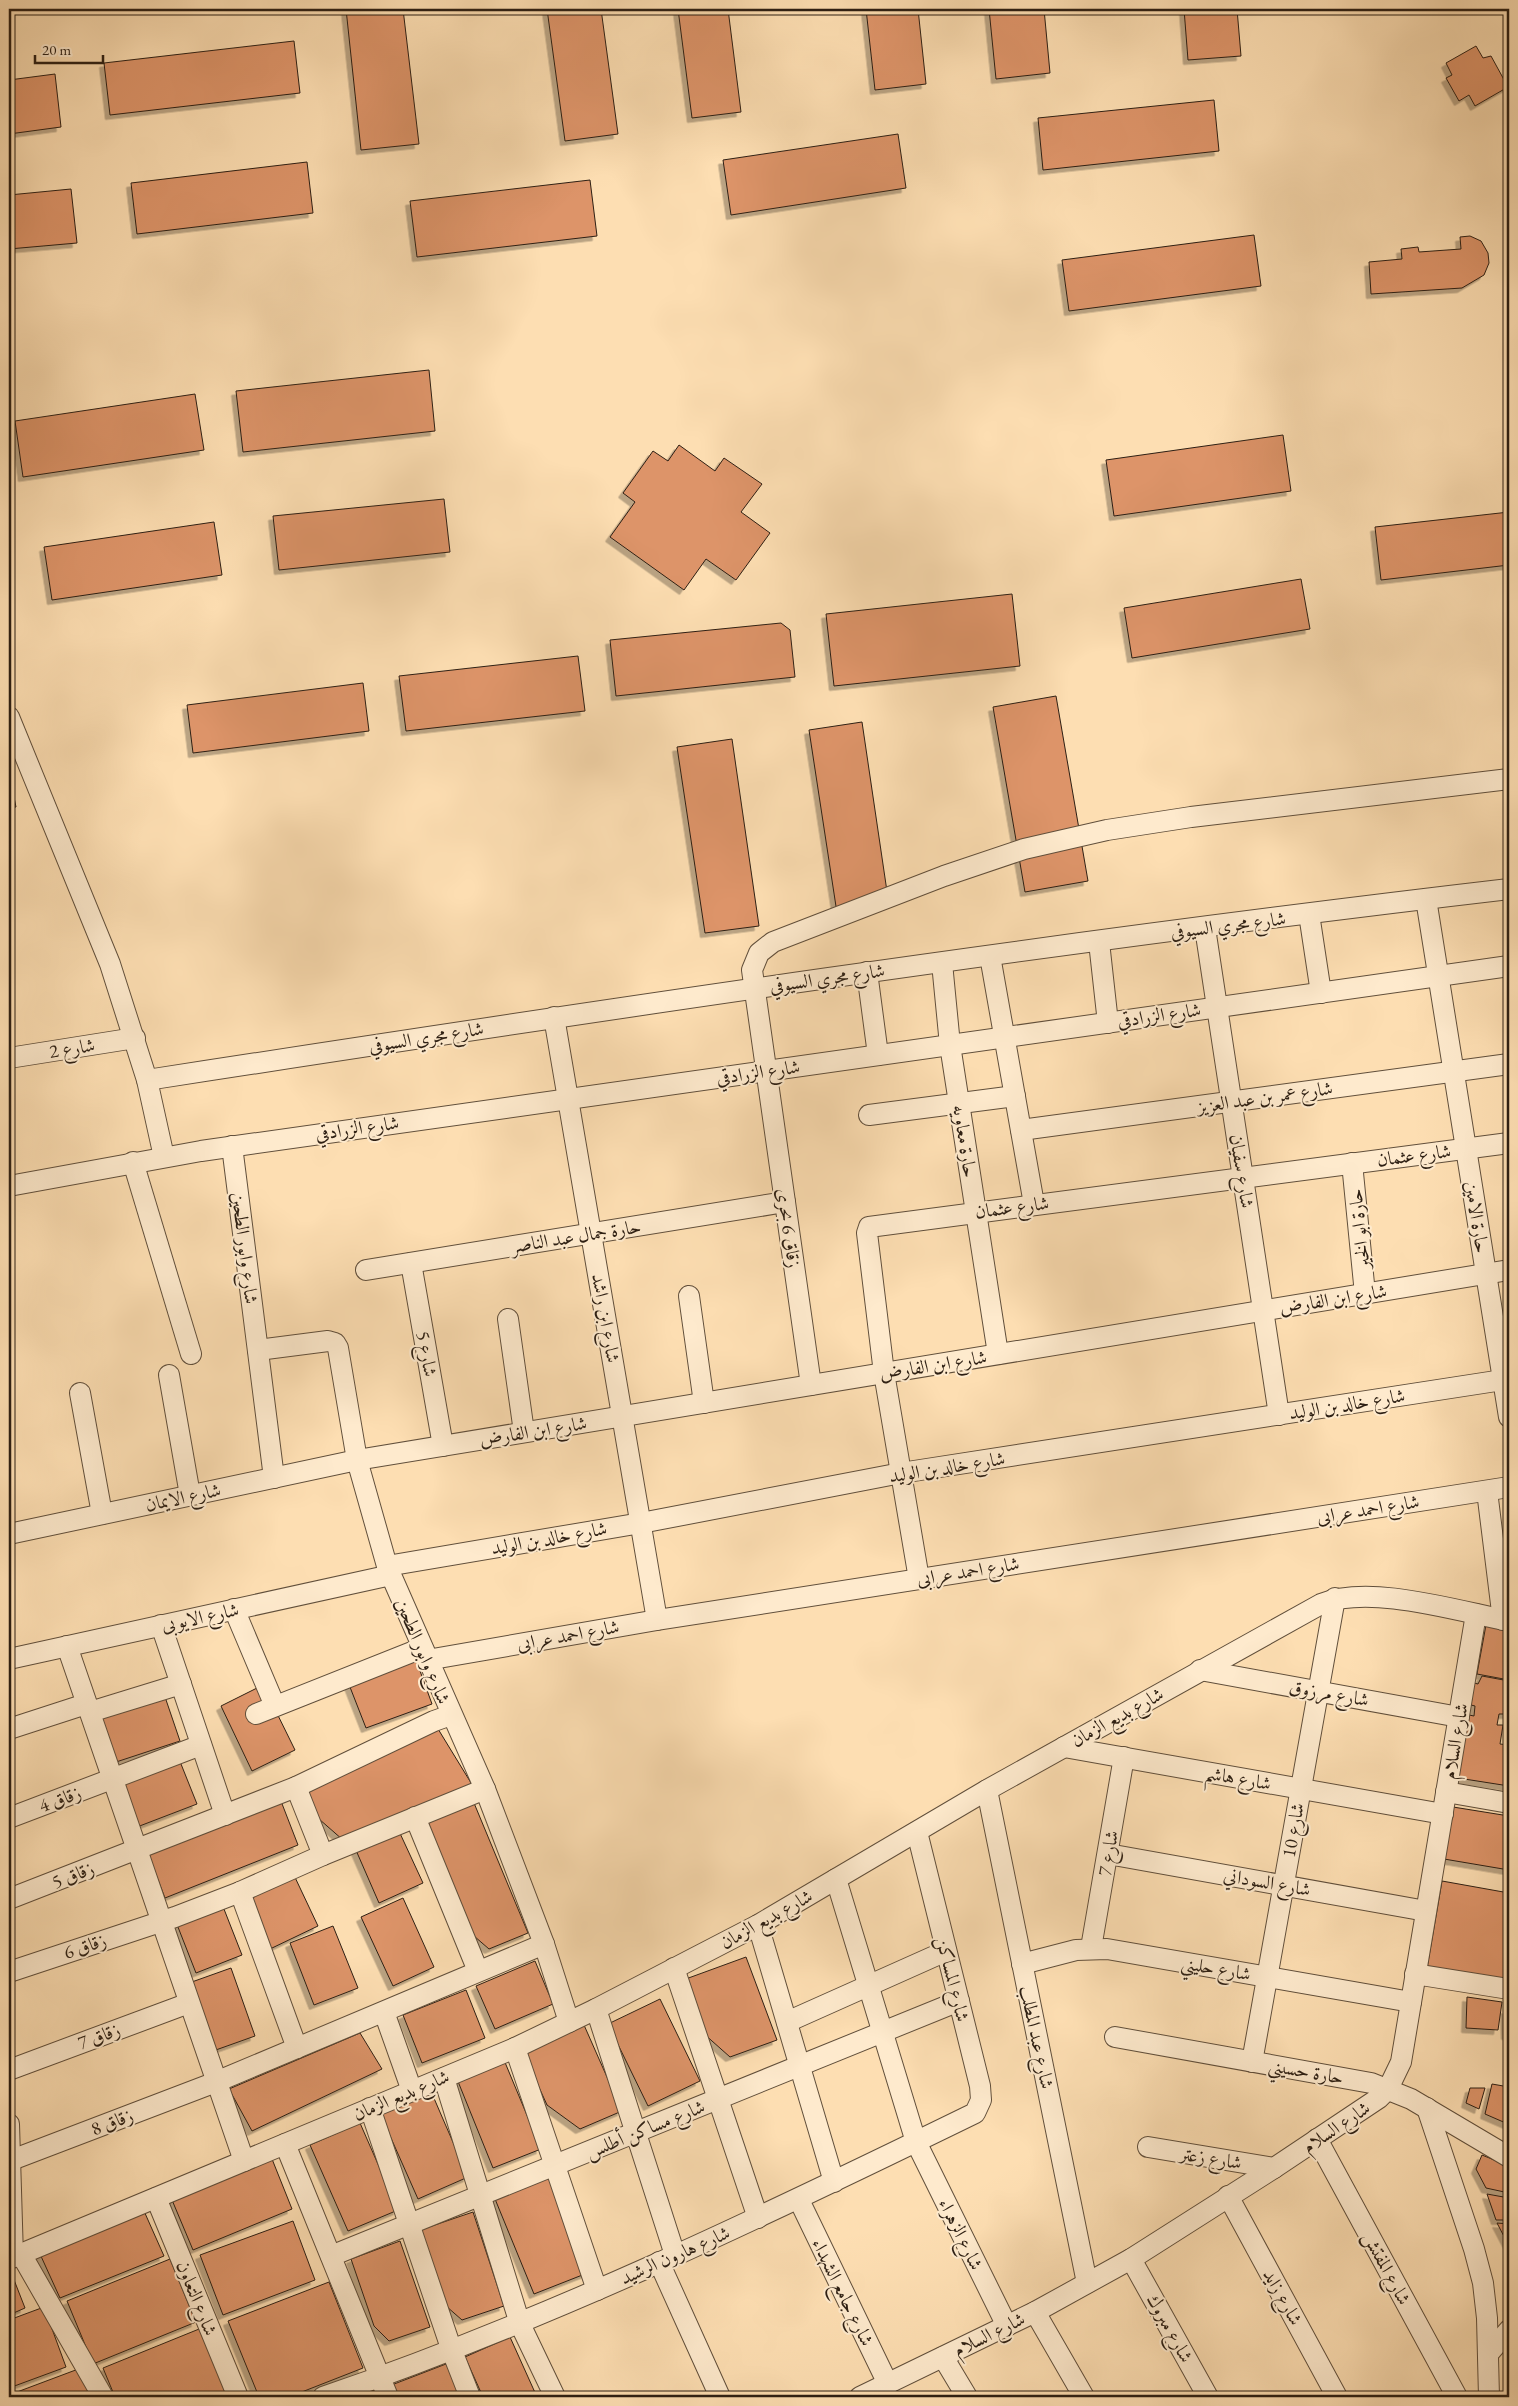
<svg xmlns="http://www.w3.org/2000/svg" width="1518" height="2406" viewBox="0 0 1518 2406" font-family="'EB Garamond',Amiri,serif">
	<defs>
		<filter id="shadow"><feDropShadow dx="-4.5" dy="4.5" stdDeviation="0" flood-color="#0004"/></filter>
	</defs>
	<rect width="100%" height="100%" fill="#fddeb2"/>
	<filter id="stains"><feTurbulence type="fractalNoise" baseFrequency=".004" numOctaves="4"/><feColorMatrix values="0 0 0 0 .2 0 0 0 0 .09 0 0 0 0 .02 0 0 0 .5 -.17"/></filter>
	<radialGradient id="worn" r=".72"><stop offset=".6" stop-color="#630" stop-opacity="0"/><stop offset="1" stop-color="#630" stop-opacity=".3"/></radialGradient>
	<!-- building -->
	<g fill="#dd9469" stroke="#2d1f13" filter="url(#shadow)">
		<polygon points="346,9 403,9 419,144 361,150"/>
		<polygon points="547,9 601,9 618,134 565,141"/>
		<polygon points="678,9 728,9 741,112 692,118"/>
		<polygon points="866,9 918,9 926,84 875,90"/>
		<polygon points="989,9 1044,9 1050,73 996,79"/>
		<polygon points="1184,9 1237,9 1241,56 1188,60"/>
		<polygon points="294,41 300,93 110,115 104,63"/>
		<polygon points="1476,46 1483,58 1491,56 1508,87 1475,106 1469,95 1459,101 1446,78 1452,75 1446,63"/>
		<polygon points="55,74 61,127 9,134 9,80"/>
		<polygon points="1214,100 1219,151 1043,170 1038,118"/>
		<polygon points="898,134 906,188 731,215 723,160"/>
		<polygon points="307,162 313,213 137,234 131,183"/>
		<polygon points="590,180 597,236 417,257 410,201"/>
		<polygon points="71,189 77,243 9,249 9,195"/>
		<polygon points="1254,235 1261,286 1069,311 1062,260"/>
		<polygon points="1470,236 1481,241 1488,253 1489,263 1484,275 1462,288 1371,294 1369,262 1402,259 1401,249 1418,247 1419,252 1461,249 1460,237"/>
		<polygon points="429,370 435,431 243,452 236,391"/>
		<polygon points="195,394 204,450 23,477 15,421"/>
		<polygon points="1283,435 1291,491 1114,516 1106,460"/>
		<polygon points="679,445 715,471 724,458 762,484 741,512 770,533 736,580 706,559 684,590 610,537 635,502 623,493 653,451 668,461"/>
		<polygon points="444,499 450,552 279,570 273,516"/>
		<polygon points="1509,512 1509,565 1381,580 1375,527"/>
		<polygon points="214,522 222,575 52,600 44,547"/>
		<polygon points="1301,579 1310,629 1132,658 1124,608"/>
		<polygon points="1012,594 1020,666 834,686 826,614"/>
		<polygon points="781,623 790,630 795,677 616,696 610,640"/>
		<polygon points="578,656 585,711 406,731 399,676"/>
		<polygon points="363,683 369,731 193,753 187,705"/>
		<polygon points="1056,696 1088,881 1025,892 993,707"/>
		<polygon points="862,722 889,905 837,913 809,730"/>
		<polygon points="732,739 759,926 705,933 677,747"/>
		<polygon points="9,773 16,807 9,808"/>
		<polygon points="1486,1625 1509,1629 1509,1680 1477,1674"/>
		<polygon points="415,1657 432,1704 366,1728 348,1682"/>
		<polygon points="1482,1676 1509,1681 1509,1714 1499,1714 1497,1725 1503,1725 1500,1744 1509,1745 1509,1786 1458,1778 1469,1715 1474,1716 1475,1706 1471,1705 1474,1683 1478,1684"/>
		<polygon points="263,1685 295,1750 252,1771 221,1706"/>
		<polygon points="163,1691 180,1741 110,1764 93,1715"/>
		<polygon points="435,1724 476,1791 343,1840 319,1819 308,1792"/>
		<polygon points="179,1759 197,1804 137,1827 119,1782"/>
		<polygon points="279,1796 298,1845 165,1898 146,1849"/>
		<polygon points="474,1803 528,1933 489,1949 474,1936 427,1822"/>
		<polygon points="1453,1807 1509,1816 1509,1870 1444,1859"/>
		<polygon points="398,1829 423,1883 379,1903 355,1848"/>
		<polygon points="292,1871 318,1926 270,1949 243,1893"/>
		<polygon points="1442,1881 1509,1893 1509,1982 1427,1968"/>
		<polygon points="403,1898 434,1967 393,1986 361,1917"/>
		<polygon points="222,1904 242,1955 196,1973 176,1922"/>
		<polygon points="333,1926 358,1988 314,2005 290,1943"/>
		<polygon points="746,1957 777,2040 730,2057 703,2033 683,1980"/>
		<polygon points="535,1961 553,2004 495,2029 476,1986"/>
		<polygon points="231,1968 255,2036 213,2051 189,1983"/>
		<polygon points="466,1990 485,2038 422,2063 403,2015"/>
		<polygon points="1467,1997 1502,2002 1498,2030 1466,2028"/>
		<polygon points="660,1999 700,2081 648,2106 608,2024"/>
		<polygon points="1505,2009 1509,2010 1509,2035 1506,2035"/>
		<polygon points="584,2025 622,2111 580,2129 547,2105 523,2052"/>
		<polygon points="360,2033 382,2069 252,2131 229,2089"/>
		<polygon points="504,2060 541,2149 493,2168 457,2079"/>
		<polygon points="1492,2084 1509,2087 1508,2124 1485,2114"/>
		<polygon points="1470,2088 1485,2088 1479,2109 1466,2103"/>
		<polygon points="430,2089 468,2177 418,2199 379,2111"/>
		<polygon points="360,2123 398,2210 348,2231 310,2145"/>
		<polygon points="1482,2155 1509,2166 1509,2193 1486,2188 1476,2169"/>
		<polygon points="272,2159 292,2209 193,2250 172,2200"/>
		<polygon points="551,2177 590,2272 534,2294 495,2199"/>
		<polygon points="1487,2194 1509,2198 1509,2220 1496,2220"/>
		<polygon points="144,2211 164,2256 60,2298 40,2254"/>
		<polygon points="473,2212 504,2306 462,2320 446,2306 420,2230"/>
		<polygon points="293,2221 315,2280 223,2315 200,2255"/>
		<polygon points="1497,2223 1509,2224 1509,2246"/>
		<polygon points="400,2241 430,2327 389,2341 374,2326 351,2259"/>
		<polygon points="170,2259 196,2322 93,2364 67,2301"/>
		<polygon points="9,2267 25,2308 9,2315"/>
		<polygon points="329,2282 363,2368 289,2397 259,2397 228,2321"/>
		<polygon points="44,2307 66,2367 9,2388 9,2320"/>
		<polygon points="204,2327 232,2397 115,2397 103,2368"/>
		<polygon points="510,2337 537,2397 483,2397 465,2357"/>
		<polygon points="446,2364 463,2397 393,2397 389,2386"/>
		<polygon points="81,2368 92,2397 9,2397 9,2395"/>
	</g>
	<g fill="none" stroke-linecap="round" stroke-linejoin="round">
		<!-- street casing -->
		<g stroke="#614f3b" stroke-width="22">
			<g id="street">
				<polyline points="9,717 110,964 147,1080 164,1157"/>
				<polyline points="1426,899 1509,1417"/>
				<polyline points="1309,914 1321,993"/>
				<polyline points="1205,928 1279,1415"/>
				<polyline points="1099,942 1108,1023"/>
				<polyline points="990,956 1034,1204"/>
				<polyline points="942,963 950,1045 998,1354"/>
				<polyline points="867,972 878,1055"/>
				<polyline points="554,1017 657,1620"/>
				<polyline points="9,1058 135,1038"/>
				<path d="M147,1080C600,1010 1054,942 1509,889"/>
				<polyline points="869,1115 1015,1096"/>
				<polyline points="1021,1130 1509,1064"/>
				<polyline points="232,1146 274,1478"/>
				<polyline points="133,1162 191,1354"/>
				<polyline points="1352,1163 1365,1294"/>
				<polyline points="9,1186 201,1151 1509,966"/>
				<polyline points="411,1263 443,1446"/>
				<polyline points="366,1270 785,1202"/>
				<polyline points="689,1296 704,1403"/>
				<polyline points="508,1319 524,1432"/>
				<polyline points="258,1350 328,1341 335,1343 338,1348 357,1460 387,1566 485,1789 544,1944 569,2022"/>
				<polyline points="169,1375 190,1495"/>
				<polyline points="811,1385 752,970 759,953 773,942 944,876 1024,849 1107,830 1191,817 1509,779"/>
				<polyline points="80,1393 102,1514"/>
				<polyline points="1487,1491 1503,1620"/>
				<polyline points="9,1534 357,1460 1509,1270"/>
				<polyline points="387,1566 641,1523 901,1473 1509,1379"/>
				<polyline points="919,1579 884,1373 867,1233 869,1227 1509,1143"/>
				<polyline points="234,1609 275,1706"/>
				<polyline points="161,1625 225,1815"/>
				<polyline points="67,1646 244,2161"/>
				<polyline points="9,1659 391,1575"/>
				<polyline points="427,1660 657,1620 1509,1487"/>
				<polyline points="1200,1670 1459,1717"/>
				<polyline points="90,1712 181,1684"/>
				<polyline points="256,1714 422,1648"/>
				<polyline points="9,1729 86,1704"/>
				<polyline points="1064,1747 1443,1814"/>
				<polyline points="296,1787 323,1855"/>
				<polyline points="987,1790 1087,2283"/>
				<polyline points="1446,1792 1509,1803"/>
				<polyline points="415,1817 478,1971"/>
				<polyline points="9,1818 201,1745"/>
				<polyline points="1108,1854 1426,1911"/>
				<polyline points="836,1879 916,2142 1007,2326"/>
				<polyline points="240,1892 297,2048"/>
				<polyline points="9,1899 296,1787 434,1721 451,1715"/>
				<polyline points="758,1925 834,2182"/>
				<polyline points="1091,1948 1124,1757"/>
				<polyline points="1022,1964 1076,1950 1107,1949 1411,2002"/>
				<polyline points="674,1968 758,2218"/>
				<polyline points="9,1972 175,1917 240,1892 323,1855 485,1789"/>
				<polyline points="1415,1974 1509,1989"/>
				<polyline points="596,2009 675,2255"/>
				<polyline points="384,2012 412,2091"/>
				<polyline points="787,2022 946,1951"/>
				<polyline points="1115,2037 1371,2083 1411,2099 1509,2157"/>
				<polyline points="515,2048 597,2290"/>
				<polyline points="1252,2062 1335,1598"/>
				<polyline points="9,2070 189,2003"/>
				<polyline points="444,2078 520,2324 555,2397"/>
				<polyline points="370,2108 452,2351 470,2397"/>
				<polyline points="1427,2108 1474,2249 1483,2283 1487,2318 1489,2397"/>
				<polyline points="9,2124 13,2257"/>
				<polyline points="1317,2139 1457,2397"/>
				<polyline points="285,2144 388,2397"/>
				<polyline points="1148,2147 1274,2168"/>
				<polyline points="9,2161 216,2082 544,1944"/>
				<polyline points="1228,2196 1337,2397"/>
				<polyline points="156,2198 238,2397"/>
				<polyline points="799,2200 888,2384"/>
				<polyline points="21,2254 103,2397"/>
				<polyline points="331,2256 959,2001"/>
				<path d="M9,2259L515,2048L596,2009L758,1925L987,1790L1321,1604C1370,1584 1457,1611 1509,1621"/>
				<polyline points="1131,2259 1208,2397"/>
				<polyline points="659,2262 720,2397"/>
				<polyline points="1035,2312 1084,2397"/>
				<polyline points="1488,2354 1509,2330"/>
				<polyline points="943,2357 967,2397"/>
				<path d="M323,2397C548,2320 762,2217 975,2113L981,2100L980,2086L917,1832"/>
				<polyline points="860,2397 1035,2312 1131,2259 1274,2168 1379,2098 1388,2089 1401,2062 1476,1614"/>
			</g>
		</g>
		<!-- street -->
		<use href="#street" stroke="#feeacd" stroke-width="20"/>
	</g>
	<g text-anchor="middle" dominant-baseline="central" stroke-width="4" stroke-linejoin="round" paint-order="stroke">
		<!-- street labels -->
		<g font-size="19" fill="#2d1f13" stroke="#feeacd">
			<text transform="translate(1228 925) rotate(-7)">شارع مجري السيوفي</text>
			<text transform="translate(827 978) rotate(-8)">شارع مجري السيوفي</text>
			<text transform="translate(1159 1015) rotate(-8)">شارع الزرادقي</text>
			<text transform="translate(426 1037) rotate(-9)">شارع مجري السيوفي</text>
			<text transform="translate(72 1048) rotate(-9)">شارع 2</text>
			<text transform="translate(758 1072) rotate(-8)">شارع الزرادقي</text>
			<text transform="translate(1265 1097) rotate(-8)">شارع عمر بن عبد العزيز</text>
			<text transform="translate(357 1128) rotate(-8)">شارع الزرادقي</text>
			<text transform="translate(965 1141) rotate(81)">حارة معاويه</text>
			<text transform="translate(1414 1155) rotate(-7)">شارع عثمان</text>
			<text transform="translate(1242 1171) rotate(81)">شارع سفيان</text>
			<text transform="translate(1012 1207) rotate(-7)">شارع عثمان</text>
			<text transform="translate(1477 1217) rotate(81)">حارة الامين</text>
			<text transform="translate(789 1228) rotate(82)">زقاق 6 بحرى</text>
			<text transform="translate(1359 1229) rotate(-96)">حارة ابو الخير</text>
			<text transform="translate(576 1236) rotate(-9)">حارة جمال عبد الناصر</text>
			<text transform="translate(245 1248) rotate(83)">شارع وابور الطحين</text>
			<text transform="translate(1333 1299) rotate(-9)">شارع ابن الفارض</text>
			<text transform="translate(606 1318) rotate(80)">شارع ابن راشد</text>
			<text transform="translate(427 1354) rotate(80)">شارع 5</text>
			<text transform="translate(933 1365) rotate(-9)">شارع ابن الفارض</text>
			<text transform="translate(1347 1404) rotate(-9)">شارع خالد بن الوليد</text>
			<text transform="translate(533 1431) rotate(-9)">شارع ابن الفارض</text>
			<text transform="translate(947 1467) rotate(-9)">شارع خالد بن الوليد</text>
			<text transform="translate(183 1497) rotate(-12)">شارع الايمان</text>
			<text transform="translate(1368 1509) rotate(-9)">شارع احمد عرابى</text>
			<text transform="translate(549 1538) rotate(-10)">شارع خالد بن الوليد</text>
			<text transform="translate(968 1571) rotate(-9)">شارع احمد عرابى</text>
			<text transform="translate(200 1617) rotate(-12)">شارع الايوبى</text>
			<text transform="translate(568 1635) rotate(-10)">شارع احمد عرابى</text>
			<text transform="translate(423 1651) rotate(67)">شارع وابور الطحين</text>
			<text transform="translate(1329 1693) rotate(10)">شارع مرزوق</text>
			<text transform="translate(1117 1717) rotate(-29)">شارع بديع الزمان</text>
			<text transform="translate(1455 1741) rotate(-80)">شارع السلام</text>
			<text transform="translate(1238 1778) rotate(10)">شارع هاشم</text>
			<text transform="translate(60 1799) rotate(-20)">زقاق 4</text>
			<text transform="translate(1293 1830) rotate(-80)">شارع 10</text>
			<text transform="translate(1108 1853) rotate(-80)">شارع 7</text>
			<text transform="translate(73 1875) rotate(-21)">زقاق 5</text>
			<text transform="translate(1267 1882) rotate(10)">شارع السوداني</text>
			<text transform="translate(766 1919) rotate(-29)">شارع بديع الزمان</text>
			<text transform="translate(85 1946) rotate(-18)">زقاق 6</text>
			<text transform="translate(1216 1968) rotate(10)">شارع حليني</text>
			<text transform="translate(953 1979) rotate(76)">شارع المساكن</text>
			<text transform="translate(99 2036) rotate(-20)">زقاق 7</text>
			<text transform="translate(1037 2037) rotate(78)">شارع عبد المطلب</text>
			<text transform="translate(1306 2071) rotate(10)">حارة حسيني</text>
			<text transform="translate(401 2095) rotate(-23)">شارع بديع الزمان</text>
			<text transform="translate(112 2122) rotate(-21)">زقاق 8</text>
			<text transform="translate(1336 2127) rotate(-34)">شارع السلام</text>
			<text transform="translate(645 2129) rotate(-22)">شارع مساكن أطلس</text>
			<text transform="translate(1211 2158) rotate(9)">شارع زعتر</text>
			<text transform="translate(961 2234) rotate(64)">شارع الزهراء</text>
			<text transform="translate(675 2255) rotate(-24)">شارع هارون الرشيد</text>
			<text transform="translate(1387 2268) rotate(62)">شارع المفتش</text>
			<text transform="translate(843 2292) rotate(64)">شارع جامع الشهداء</text>
			<text transform="translate(1283 2297) rotate(61)">شارع زايد</text>
			<text transform="translate(197 2298) rotate(68)">شارع التعاون</text>
			<text transform="translate(1170 2328) rotate(61)">شارع مبروك</text>
			<text transform="translate(989 2334) rotate(-26)">شارع السلام</text>
		</g>
	</g>
	<!-- margin -->
	<rect width="1518" height="2406" fill="none" stroke="#fddeb2" stroke-width="30"/>
	<rect x="10" y="10" width="1498" height="2386" fill="none" stroke="#2d1f13" stroke-width="2.5"/>
	<rect x="15" y="15" width="1488" height="2376" fill="none" stroke="#2d1f13"/>
	<!-- scale -->
	<path d="M35 55v8h68v-8" fill="none" stroke="#2d1f13" stroke-width="2.5"/>
	<text x="42" y="55" font-size="15" fill="#2d1f13" stroke="#feeacd" stroke-width="4" paint-order="stroke">20 m</text>
	<rect width="100%" height="100%" filter="url(#stains)"/>
	<rect width="100%" height="100%" fill="url(#worn)"/>
</svg>
